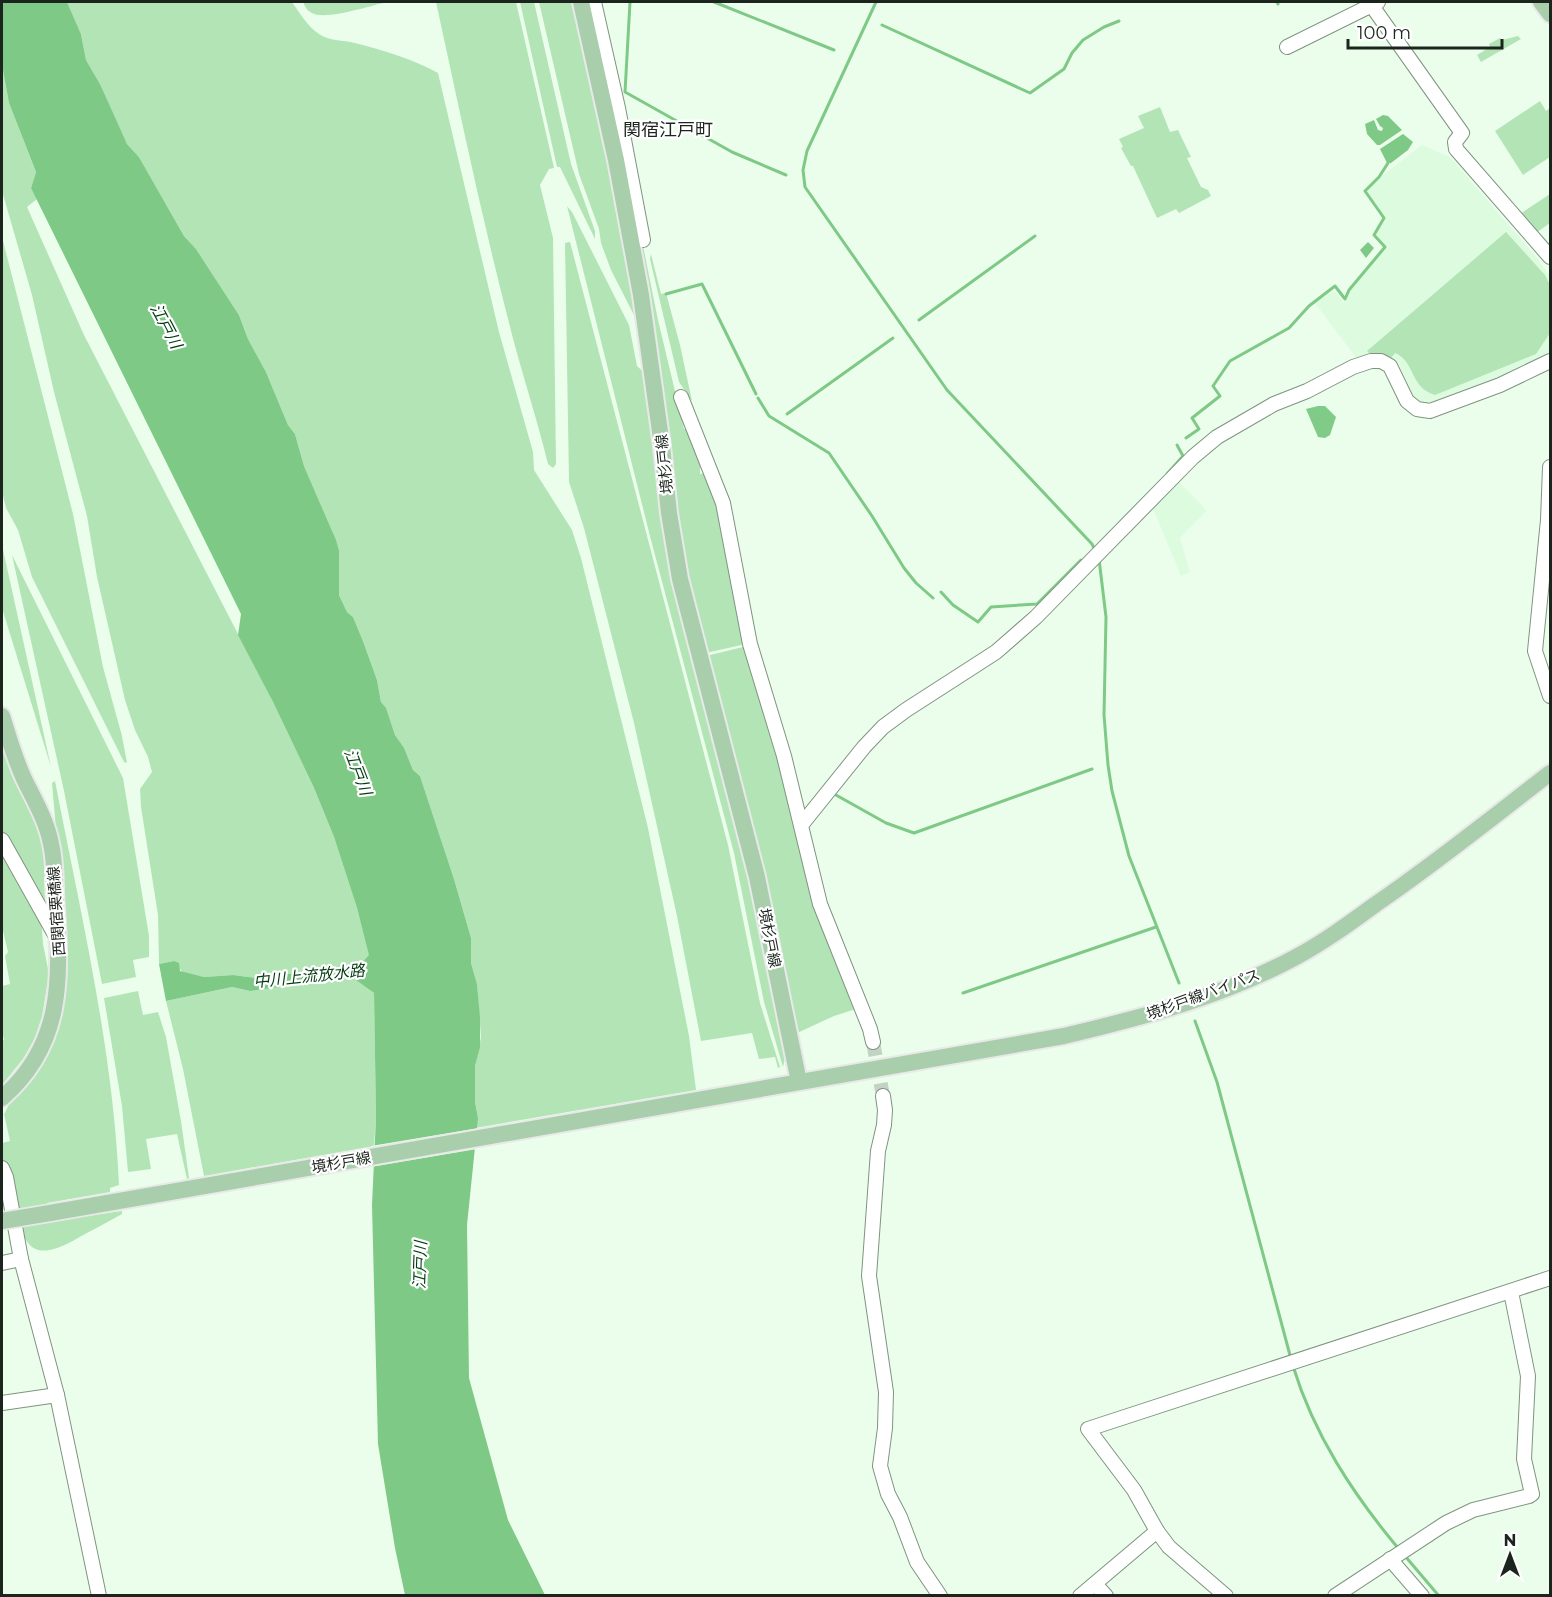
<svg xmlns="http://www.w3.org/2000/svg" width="1552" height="1597" viewBox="0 0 1552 1597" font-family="Montserrat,'Noto Sans JP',sans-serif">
	<rect width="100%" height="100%" fill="#ebfeec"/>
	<!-- built -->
	<g fill="#ddfbde">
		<polygon points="1422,145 1450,157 1539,260 1550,277 1550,352 1498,379 1428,403 1420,402 1414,397 1399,364 1389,356 1380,353 1369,353 1357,359 1315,303 1334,291 1344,303 1350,290 1386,247 1374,235 1385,218 1367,191 1378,179"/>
		<polygon points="1176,479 1207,511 1180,538 1190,572 1181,576 1152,506"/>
	</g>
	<!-- green -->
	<g fill="#b3e4b6">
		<path d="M67,2H292C299,12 308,27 319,34C329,41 343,40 355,43C383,50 413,59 438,73L499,332L533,452L534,470L572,530L581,558L648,828L689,1036L696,1090L475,1128L478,1118L475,1102V1066L481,1037L477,984L471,963V938L454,879L420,776L413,770L404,749L395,735L386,709L381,702L377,680L363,641L353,617L347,612L339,595L332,531L304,466L295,434L288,425L266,372L248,339L239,315L196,249L184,236L139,157L127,144L122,135L100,84L86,60L81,34Z"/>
		<path d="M303,2H388C372,5 325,21 312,13C307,11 305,6 303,2Z"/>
		<path d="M436,2H516L554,168L549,169L540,185L553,238L556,464L553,468L548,464C536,415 520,368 508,319C481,214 459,108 436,2Z"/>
		<polygon points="520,2 534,2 571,164 595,231 595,239 560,167 557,167"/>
		<polygon points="539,2 575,2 596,92 639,330 636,319 611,270 601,243 599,229 579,174"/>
		<polygon points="1518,36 1521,39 1481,62 1477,55 1490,47 1489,44 1500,38 1502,40"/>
		<polygon points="2,65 9,103 36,172 31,188 37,199 27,207 84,335 273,702 314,788 334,837 357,908 370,956 361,964 257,978 233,975 204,977 183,973 174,961 159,964 158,915 141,807 140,789 152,772 148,757 135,730 125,700 97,577 87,516 54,392 32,295 2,191"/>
		<polygon points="613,97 658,320 684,429 690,428 700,457 700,474 707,473 723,516 746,644 706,653 684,565"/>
		<polygon points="1540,101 1546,111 1550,108 1550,157 1523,175 1495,131"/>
		<polygon points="1160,107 1170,132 1178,130 1191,157 1187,158 1201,187 1208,190 1211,196 1179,213 1176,209 1157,218 1133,166 1131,166 1121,148 1123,147 1119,139 1144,128 1138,116"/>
		<polygon points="1550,194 1550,223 1536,233 1520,214"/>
		<polygon points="567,206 572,212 629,325 637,366 649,377 654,415 786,1053 783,1067 764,1002 734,853 651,540"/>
		<path d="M1506,232L1545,275L1550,285V333L1536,354L1435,395C1409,387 1416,362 1395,353L1391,358L1380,353H1369L1367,351Z"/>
		<polygon points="2,237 73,514 103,667 122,736 127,763 124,762 32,577 18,530 6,508 2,491"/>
		<polygon points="570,242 728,845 760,1003 780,1067 778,1068 775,1057 759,1059 752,1033 701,1041 677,916 634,723 584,528 569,482 565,243"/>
		<polygon points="651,254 661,294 666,293 680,345 692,401 679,382 650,259"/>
		<polygon points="2,545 51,767 2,608"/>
		<polygon points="12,555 123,778 149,936 149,957 133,960 136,977 102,984 64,791"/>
		<polygon points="747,646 856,1009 834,1016 795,1034 706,656"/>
		<polygon points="2,735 39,825 45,850 47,877 44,877 45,901 42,902 2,833"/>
		<path d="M55,781C81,915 113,1049 119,1185L110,1188V1192L47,1203L51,1221L122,1211V1214C110,1221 98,1227 85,1234C69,1243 37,1264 25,1238C19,1225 19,1207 17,1193L13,1188L8,1170L2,1160V1143L10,1141L4,1114L11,1101L32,1079L44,1061L53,1042L65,995V934L52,783Z"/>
		<polygon points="2,847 41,915 43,944 49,974 42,1017 34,1040 23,1059 2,1085 2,1043 4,1039 2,1034 2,986 10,984 5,956 8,952 3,931 2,931"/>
		<polygon points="352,976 374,993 376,1117 374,1146 204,1176 183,1069 166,1001 232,987 250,991"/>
		<polygon points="138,991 143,1015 158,1012 166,1037 181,1121 189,1178 187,1179 177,1134 146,1139 151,1169 128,1172 122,1106 104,998"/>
	</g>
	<!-- forest -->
	<polygon fill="#81cb89" points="1318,406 1325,406 1336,417 1330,435 1325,438 1318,437 1306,409"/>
	<!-- water -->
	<g fill="#7fc986">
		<polygon points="2,2 67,2 81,34 86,60 100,84 127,144 139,157 184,236 196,249 239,315 248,339 266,372 288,425 295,434 304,466 336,540 339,551 339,595 347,612 353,617 363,641 377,680 381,702 386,708 395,735 404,748 413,770 420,776 454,879 471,938 471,963 477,984 480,1017 480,1047 475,1066 475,1102 478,1118 467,1225 469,1378 508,1520 545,1595 405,1595 395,1548 378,1444 372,1205 376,1117 374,993 352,977 250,991 232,987 166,1001 159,964 174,961 179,963 180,971 204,977 233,975 257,978 361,964 369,955 357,908 334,837 314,788 273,702 238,635 241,614 31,188 36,172 9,103 2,65"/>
		<polygon points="1383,115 1388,116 1402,130 1380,145 1377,145 1367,134 1365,124 1374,120 1378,130 1382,131 1383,128 1380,126 1376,119"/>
		<polygon points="1403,134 1413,142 1408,150 1391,163 1387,163 1380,149"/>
		<polygon points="1368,242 1374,248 1366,258 1360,250"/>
	</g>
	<!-- pier -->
	<polygon fill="#ebfeec" points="479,1128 477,1149 370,1167 371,1146"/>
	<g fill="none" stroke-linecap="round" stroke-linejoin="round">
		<!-- stream -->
		<g stroke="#7fc986" stroke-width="3">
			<polyline points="630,2 625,92 732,152 786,175"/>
			<polyline points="714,2 834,50"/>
			<polyline points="876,2 807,151 803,170 805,187 947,390 1092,544 1095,550"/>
			<polyline points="1277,2 1278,4"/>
			<polyline points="882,25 1030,93 1064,69 1072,53 1083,40 1104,27 1119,21"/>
			<polyline points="666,294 702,284 756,394"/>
			<polyline points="919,320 1035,236"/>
			<polyline points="758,398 769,416 829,453 872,516 904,568 916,583 933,598"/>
			<polyline points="787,414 893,338"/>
			<polyline points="1186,438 1199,429 1192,418 1220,396 1213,386 1230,361 1289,328 1309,306 1335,286 1345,299 1349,290 1385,247 1374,235 1384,218 1365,191 1379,177 1388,163"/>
			<polyline points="1167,474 1183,456 1177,445"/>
			<polyline points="1099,559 1106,617 1104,715 1108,765 1112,791 1129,856 1179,983"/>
			<polyline points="941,592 953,605 978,622 991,607 1037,604 1081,560"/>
			<polyline points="836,795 886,823 914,833 1092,769"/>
			<polyline points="963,993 1156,927"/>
			<polyline points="1195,1021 1217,1082 1291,1359"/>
			<path d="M1293,1366C1314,1435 1353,1494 1398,1548"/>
			<polyline points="1405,1556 1439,1596"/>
		</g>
		<!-- minor-tunnel -->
		<polyline stroke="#c2d3c3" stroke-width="14" stroke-dasharray="14 7" stroke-linecap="butt" points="873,1042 883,1096"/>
		<!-- minor casing -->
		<g stroke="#7f9480" stroke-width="16">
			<g id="minor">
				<polyline points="594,2 618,108 643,240"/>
				<polyline points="1372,6 1462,133 1455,142 1456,149 1550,257"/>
				<polyline points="1287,47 1378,2"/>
				<polyline points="681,397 723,503 750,644 784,756 820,904 870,1029 873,1042"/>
				<polyline points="1550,467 1548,520 1535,651 1550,696"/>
				<polyline points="802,824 864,747 883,727 906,710 996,652 1036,617 1193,457 1217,437 1274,404 1307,391 1353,367 1371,361 1381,361 1390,366 1407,401 1417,409 1430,411 1500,385 1550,361"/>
				<polyline points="2,840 58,940"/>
				<polyline points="883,1096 885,1110 884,1125 878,1151 869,1276 886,1392 885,1428 880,1466 888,1494 900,1517 917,1562 940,1596"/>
				<polyline points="2,1168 6,1177 21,1259"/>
				<polyline points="2,1263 21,1259 57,1395"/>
				<polyline points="2,1403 57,1395 99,1596"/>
				<polyline points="1390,1559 1422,1596"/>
				<polyline points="1095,1584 1106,1596"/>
				<polyline points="1080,1596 1157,1531"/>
				<polyline points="1226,1596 1169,1547 1157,1531 1134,1490 1088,1429 1550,1278"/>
				<polyline points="1335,1596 1446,1523 1473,1510 1529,1496 1532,1494 1524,1459 1528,1376 1511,1292"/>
			</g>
		</g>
		<!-- major casing -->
		<g stroke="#e8e9e8" stroke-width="20">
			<g id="major">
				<polyline points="581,2 616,160 641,295 662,446 669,513 680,579 757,877 799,1082"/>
				<polyline points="1541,2 1550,14"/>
				<path d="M2,716C9,738 15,760 25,781C35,801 47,822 51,844C56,865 54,888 56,909C61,982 62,1046 2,1098"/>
				<path d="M50,1213L1064,1036C1144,1017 1224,996 1296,957C1324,942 1350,923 1376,904C1436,863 1493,817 1550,773"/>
			</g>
		</g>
		<!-- minor -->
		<use href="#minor" stroke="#fff" stroke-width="14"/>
		<!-- major -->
		<use href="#major" stroke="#a9ceac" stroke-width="16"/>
		<!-- major-bridge casing -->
		<g stroke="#e8e9e8" stroke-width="20" stroke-linecap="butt">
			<polyline id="major-bridge" points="2,1221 50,1213"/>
		</g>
		<!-- major-bridge -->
		<use href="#major-bridge" stroke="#a9ceac" stroke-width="16"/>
	</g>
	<g text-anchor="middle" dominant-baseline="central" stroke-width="4.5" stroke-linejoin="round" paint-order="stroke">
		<!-- street labels -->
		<g font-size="15" fill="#1c251d" stroke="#fff">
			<text transform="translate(664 464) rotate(-96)">境杉戸線</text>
			<text transform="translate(56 911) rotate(-94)">西関宿栗橋線</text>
			<text transform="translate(770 938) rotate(79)">境杉戸線</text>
			<text transform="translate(1203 994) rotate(-20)">境杉戸線バイパス</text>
			<text transform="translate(341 1162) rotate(-10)">境杉戸線</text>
		</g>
		<!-- water labels -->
		<g font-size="16" font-style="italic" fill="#043d12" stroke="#fff">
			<text transform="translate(166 326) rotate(62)">江戸川</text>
			<text transform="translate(358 772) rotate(69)">江戸川</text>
			<text transform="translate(309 976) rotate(-6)">中川上流放水路</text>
			<text transform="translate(420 1265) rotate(-88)">江戸川</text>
		</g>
		<!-- quarter labels -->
		<g font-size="18" fill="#1c251d" stroke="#fff">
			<text x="668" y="130">関宿江戸町</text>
		</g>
	</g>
	<!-- border -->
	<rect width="1552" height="1597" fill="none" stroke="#1c251d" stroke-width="6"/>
	<!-- north arrow -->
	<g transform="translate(1510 1555)" stroke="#ffffff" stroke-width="4.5" paint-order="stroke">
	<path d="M0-4.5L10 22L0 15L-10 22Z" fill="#1c251d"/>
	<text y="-9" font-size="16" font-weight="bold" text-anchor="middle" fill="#1c251d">N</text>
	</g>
	<!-- scale -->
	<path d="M1348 39v9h154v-9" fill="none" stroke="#1c251d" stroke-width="3"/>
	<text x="1357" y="39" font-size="18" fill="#1c251d" stroke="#ffffff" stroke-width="4.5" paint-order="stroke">100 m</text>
</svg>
